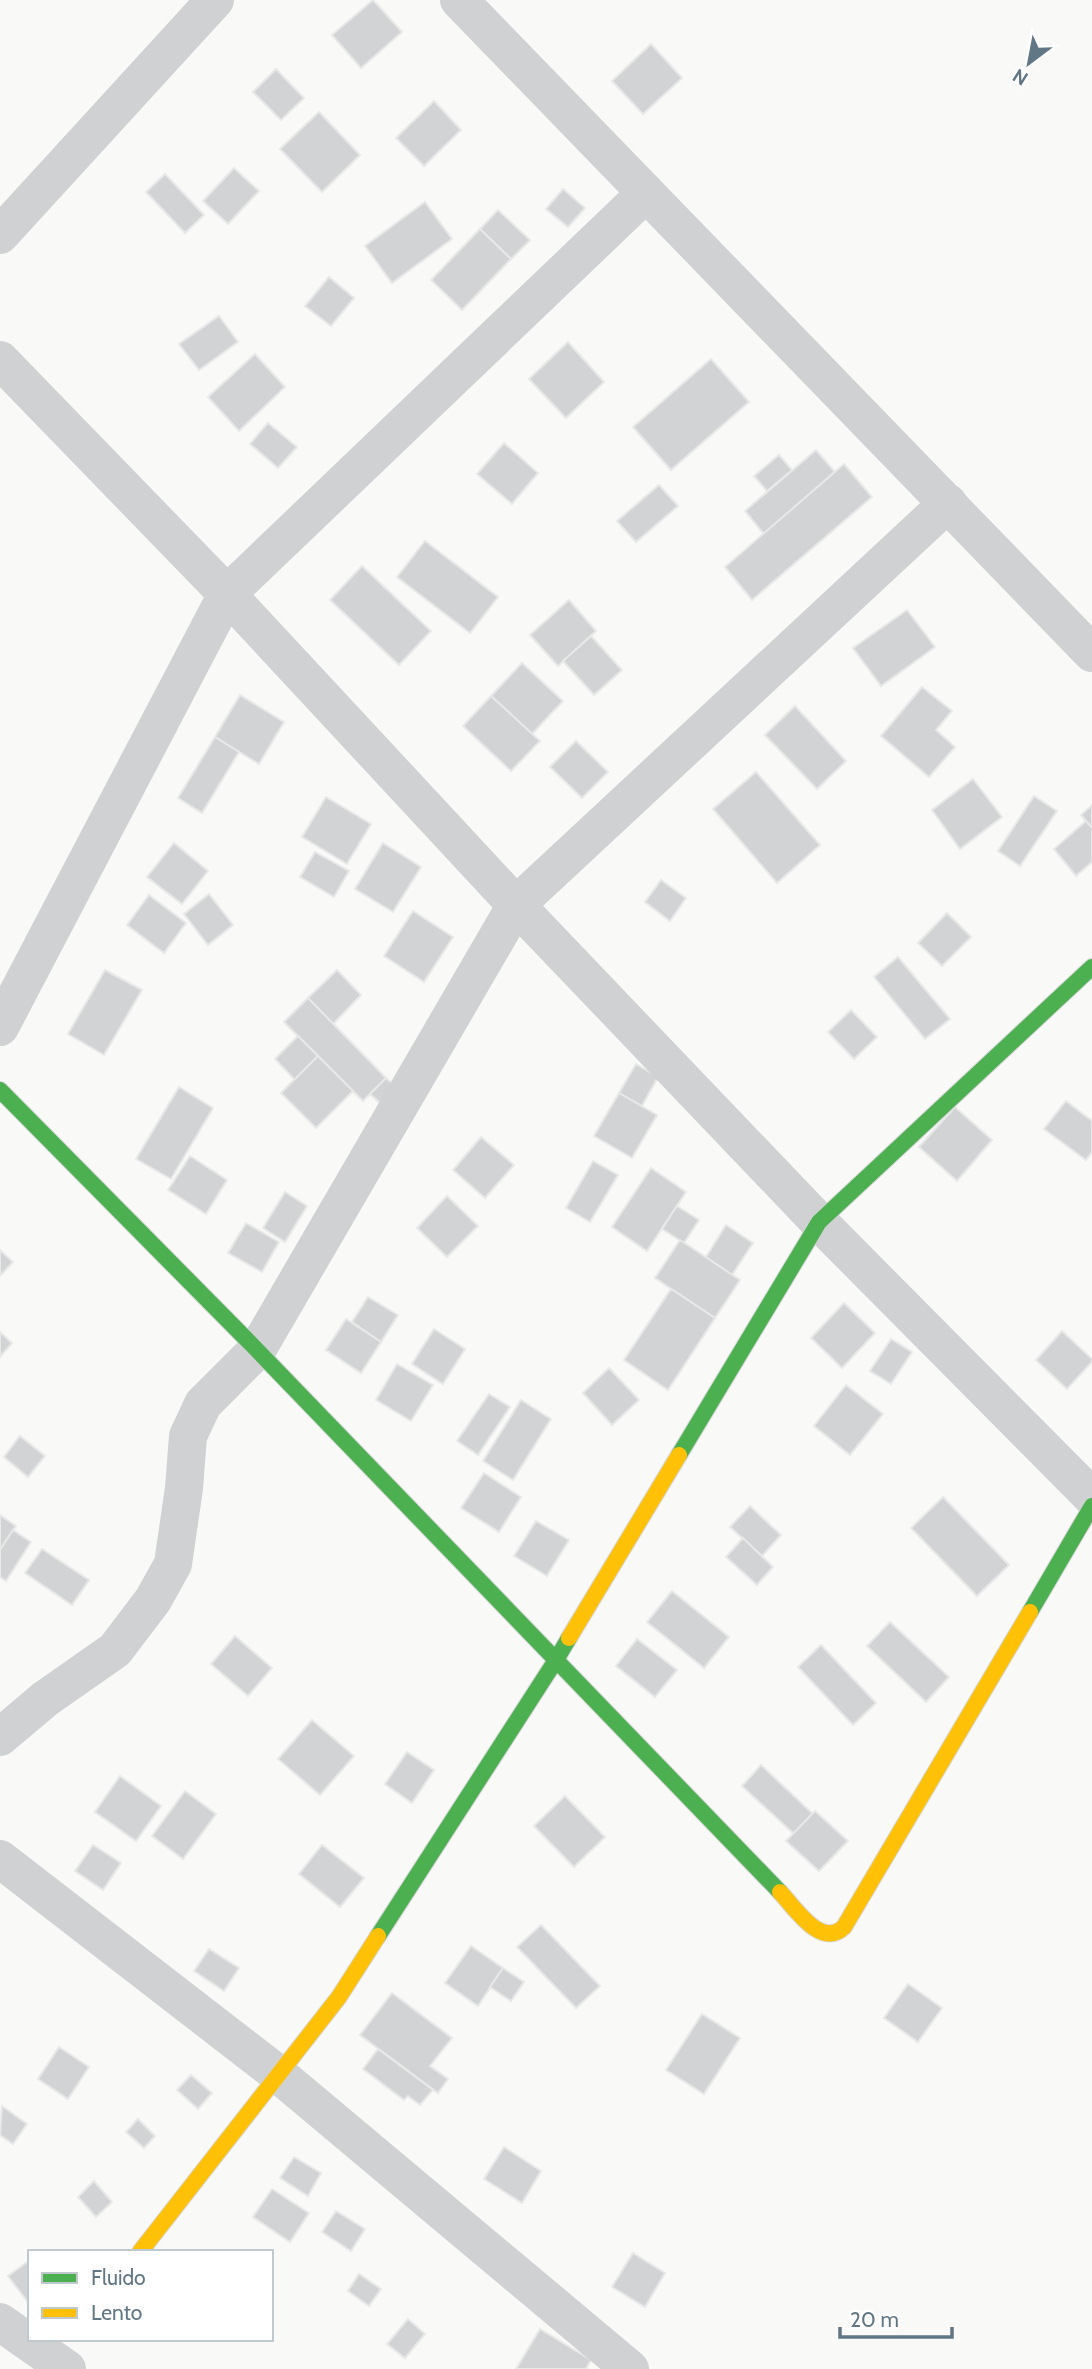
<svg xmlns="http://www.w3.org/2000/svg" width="1092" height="2369" viewBox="0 0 1092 2369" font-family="Cabin,sans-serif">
	<rect width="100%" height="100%" fill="#f9f9f8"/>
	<!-- building -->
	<g fill="#d1d3d4" stroke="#e8e8e8" stroke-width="2">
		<polygon points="373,0 402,32 361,68 332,35"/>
		<polygon points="651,44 682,78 643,114 612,81"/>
		<polygon points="276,69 304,98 281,120 253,92"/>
		<polygon points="434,101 461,130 424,166 396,138"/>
		<polygon points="319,112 360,155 322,192 280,149"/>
		<polygon points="234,168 259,191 228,224 203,201"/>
		<polygon points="165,174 204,215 185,233 146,192"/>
		<polygon points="563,189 585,208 568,227 546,209"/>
		<polygon points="425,202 452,239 392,283 365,246"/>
		<polygon points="498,210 530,240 511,259 480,229"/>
		<polygon points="480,229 511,259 462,310 431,280"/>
		<polygon points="329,277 354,298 331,326 305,306"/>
		<polygon points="219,316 238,342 199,370 179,344"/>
		<polygon points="568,342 604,382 566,418 529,379"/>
		<polygon points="255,354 285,387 239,431 208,397"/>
		<polygon points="711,359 749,402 671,470 633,427"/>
		<polygon points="268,423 297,447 278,468 250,444"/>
		<polygon points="504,443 538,473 512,504 477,474"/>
		<polygon points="816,450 835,472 764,534 745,511"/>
		<polygon points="779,455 792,470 767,491 754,476"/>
		<polygon points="844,464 872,497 752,600 725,567"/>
		<polygon points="659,485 678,506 636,542 617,521"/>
		<polygon points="425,541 498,597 470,633 397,577"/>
		<polygon points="362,566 431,631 399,665 330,600"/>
		<polygon points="569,600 596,631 558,666 530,635"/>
		<polygon points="907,610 935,647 881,686 853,648"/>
		<polygon points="591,636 622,670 594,695 563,661"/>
		<polygon points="522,663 563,701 532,734 491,696"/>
		<polygon points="922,687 952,711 936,730 955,747 929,777 881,736"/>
		<polygon points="240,695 284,722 259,764 215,737"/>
		<polygon points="491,696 540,741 511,771 463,726"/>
		<polygon points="795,706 846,761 817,789 765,735"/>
		<polygon points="215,737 239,752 202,813 178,798"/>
		<polygon points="576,741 608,772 582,798 550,767"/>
		<polygon points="756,772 820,845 777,883 713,809"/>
		<polygon points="973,779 1002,817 960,849 932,810"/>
		<polygon points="1034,796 1057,811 1020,866 998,851"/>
		<polygon points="326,797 371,824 347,864 302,837"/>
		<polygon points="1092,805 1092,828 1081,815"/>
		<polygon points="1086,821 1092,828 1092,862 1076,876 1054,849"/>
		<polygon points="174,843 208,871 182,904 147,877"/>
		<polygon points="383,843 421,867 393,912 355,889"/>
		<polygon points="315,852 349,871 334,897 300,877"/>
		<polygon points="661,880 686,898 670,921 645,902"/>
		<polygon points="209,894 233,925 208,945 184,914"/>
		<polygon points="149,895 186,923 164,953 127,925"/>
		<polygon points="413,911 453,937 424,982 384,956"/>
		<polygon points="947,913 971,937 942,966 918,943"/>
		<polygon points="898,957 950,1019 925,1039 874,977"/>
		<polygon points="105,970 142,990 104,1055 68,1034"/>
		<polygon points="337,970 361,995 333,1024 308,998"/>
		<polygon points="308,998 386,1078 363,1101 284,1022"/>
		<polygon points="851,1010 877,1037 854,1059 828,1032"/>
		<polygon points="298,1036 318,1056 295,1080 275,1059"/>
		<polygon points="318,1056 353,1091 316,1128 281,1093"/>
		<polygon points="636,1064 658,1077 642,1106 619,1093"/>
		<polygon points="386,1078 396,1087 380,1103 370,1094"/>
		<polygon points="179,1087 213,1108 171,1179 136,1159"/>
		<polygon points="619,1093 657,1115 632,1158 594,1136"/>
		<polygon points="1066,1101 1092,1121 1092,1152 1086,1160 1044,1129"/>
		<polygon points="955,1107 992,1140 957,1181 919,1147"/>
		<polygon points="481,1137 514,1165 485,1198 453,1170"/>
		<polygon points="190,1156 227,1180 206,1214 168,1190"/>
		<polygon points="593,1161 618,1175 590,1222 566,1208"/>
		<polygon points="651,1168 686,1192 647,1251 612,1227"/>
		<polygon points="285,1192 307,1206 285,1242 263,1228"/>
		<polygon points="447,1196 478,1226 447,1257 417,1228"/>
		<polygon points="677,1206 699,1220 684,1243 662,1229"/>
		<polygon points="246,1223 279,1242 262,1272 228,1253"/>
		<polygon points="726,1225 753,1243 732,1275 706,1257"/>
		<polygon points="680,1240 740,1280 715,1318 655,1278"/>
		<polygon points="0,1250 13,1262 0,1276"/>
		<polygon points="671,1289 715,1318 668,1390 624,1360"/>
		<polygon points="368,1297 398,1315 381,1342 352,1322"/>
		<polygon points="844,1303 875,1333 842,1368 811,1338"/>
		<polygon points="346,1319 381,1342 361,1373 326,1350"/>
		<polygon points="434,1329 465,1349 443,1384 412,1364"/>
		<polygon points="1062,1331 1092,1359 1092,1362 1067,1389 1036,1360"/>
		<polygon points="0,1332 12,1343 0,1357"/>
		<polygon points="891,1339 912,1352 891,1384 870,1371"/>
		<polygon points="397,1364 433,1385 411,1421 376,1400"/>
		<polygon points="609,1368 639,1400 612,1425 583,1393"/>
		<polygon points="846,1385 883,1414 850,1455 814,1426"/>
		<polygon points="489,1394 510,1407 478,1455 457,1441"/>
		<polygon points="521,1400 551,1419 513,1480 483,1461"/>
		<polygon points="20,1436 45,1456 28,1477 4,1457"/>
		<polygon points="484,1473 521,1497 499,1532 461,1508"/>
		<polygon points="943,1497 1009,1565 977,1596 911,1528"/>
		<polygon points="750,1506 781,1535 762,1556 730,1527"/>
		<polygon points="0,1515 16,1526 0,1550"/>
		<polygon points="536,1521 569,1540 547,1576 514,1556"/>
		<polygon points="13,1530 31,1542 6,1581 0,1577 0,1550"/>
		<polygon points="743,1538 773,1567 757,1585 726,1557"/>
		<polygon points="42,1549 89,1580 72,1605 25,1573"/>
		<polygon points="672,1591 729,1637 704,1668 647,1622"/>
		<polygon points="890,1622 949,1677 926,1702 867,1646"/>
		<polygon points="235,1636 272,1668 248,1696 211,1664"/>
		<polygon points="637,1639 677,1670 655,1697 616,1666"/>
		<polygon points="821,1645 876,1703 853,1725 798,1667"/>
		<polygon points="312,1720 354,1756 320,1795 278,1759"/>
		<polygon points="407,1752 434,1770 412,1803 385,1784"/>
		<polygon points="761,1765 813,1814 794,1834 742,1786"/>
		<polygon points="120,1776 161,1806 136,1841 95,1812"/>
		<polygon points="185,1791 216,1814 183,1859 152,1836"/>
		<polygon points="565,1796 605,1837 574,1867 534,1826"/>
		<polygon points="815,1811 848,1841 819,1871 786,1841"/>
		<polygon points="93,1845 121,1863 103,1890 75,1871"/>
		<polygon points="322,1845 364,1878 340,1907 299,1874"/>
		<polygon points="541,1925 600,1986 576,2008 517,1947"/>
		<polygon points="471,1946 503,1968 478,2006 445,1983"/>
		<polygon points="209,1949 239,1968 224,1991 194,1971"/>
		<polygon points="503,1968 524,1982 511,2001 490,1987"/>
		<polygon points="908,1984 942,2008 918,2042 884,2018"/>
		<polygon points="392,1993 452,2038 430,2066 448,2079 438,2093 360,2035"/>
		<polygon points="702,2014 740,2038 704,2094 666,2070"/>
		<polygon points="59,2047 89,2067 68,2099 38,2079"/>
		<polygon points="378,2049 433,2090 420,2105 408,2096 404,2100 363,2069"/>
		<polygon points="191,2075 212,2093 198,2109 177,2090"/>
		<polygon points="2,2106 27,2124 13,2144 0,2135"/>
		<polygon points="138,2119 155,2136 144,2148 126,2132"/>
		<polygon points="504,2147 541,2171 522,2203 484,2179"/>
		<polygon points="294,2157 321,2173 308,2196 280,2178"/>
		<polygon points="94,2181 112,2202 96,2217 78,2197"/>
		<polygon points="272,2189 309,2213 290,2242 253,2217"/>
		<polygon points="336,2211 365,2229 351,2251 322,2232"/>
		<polygon points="633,2253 665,2273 645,2307 612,2287"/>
		<polygon points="30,2260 30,2305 8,2276"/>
		<polygon points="359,2274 381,2289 369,2306 348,2291"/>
		<polygon points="408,2319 425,2334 405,2358 387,2344"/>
		<polygon points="540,2329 591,2360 586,2369 516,2369"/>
	</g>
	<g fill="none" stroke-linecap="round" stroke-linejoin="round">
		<!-- fast casing -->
		<g stroke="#d5d6d7" stroke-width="18">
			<g id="fast">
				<polyline points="0,1090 257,1350 556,1660 569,1638"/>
				<polyline points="679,1455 819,1222 1092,967"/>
				<polyline points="1030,1612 1092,1506"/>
				<polyline points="378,1936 556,1660 780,1892"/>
			</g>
		</g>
		<!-- slow casing -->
		<g stroke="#d5d6d7" stroke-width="18">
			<g id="slow">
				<polyline points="569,1638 679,1455"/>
				<path d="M780,1892C795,1908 821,1949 844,1927L1030,1612"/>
				<polyline points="140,2252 339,1997 378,1936"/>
			</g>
		</g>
		<!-- street -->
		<g stroke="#cfd1d2" stroke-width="38">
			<polyline points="459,0 1092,653"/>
			<polyline points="0,235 215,0"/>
			<polyline points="0,360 227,594 516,905 819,1222 1092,1497"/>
			<polyline points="0,1027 227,594 646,193"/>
			<polyline points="0,1737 45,1699 115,1650 153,1600 173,1564 184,1488 188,1436 203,1404 257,1350 516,905 948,503"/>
			<polyline points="0,1859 278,2074 630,2369"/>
			<polyline points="0,2322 67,2369"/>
		</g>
		<!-- fast -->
		<use href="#fast" stroke="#4caf50" stroke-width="16"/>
		<!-- slow -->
		<use href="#slow" stroke="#ffc107" stroke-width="16"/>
	</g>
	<!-- legend -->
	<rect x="28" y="2250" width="245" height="91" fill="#ffffff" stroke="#c0c9ce" stroke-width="2"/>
	<rect x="42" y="2273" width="35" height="10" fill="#4caf50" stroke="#c0c9ce" stroke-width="2"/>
	<text x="91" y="2285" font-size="21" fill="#627785">Fluido</text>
	<rect x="42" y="2308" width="35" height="10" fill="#ffc107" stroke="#c0c9ce" stroke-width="2"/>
	<text x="91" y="2320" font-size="21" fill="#627785">Lento</text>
	<!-- north arrow -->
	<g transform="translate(1029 63) rotate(212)" stroke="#ffffff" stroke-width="5" paint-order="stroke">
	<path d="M0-5L12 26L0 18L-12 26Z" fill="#627785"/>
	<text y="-10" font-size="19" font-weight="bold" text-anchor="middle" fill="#627785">N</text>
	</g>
	<!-- scale -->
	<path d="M840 2327v10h112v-10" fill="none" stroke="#627785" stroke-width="3.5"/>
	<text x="850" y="2327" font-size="21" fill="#627785" stroke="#ffffff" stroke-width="5" paint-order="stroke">20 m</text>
</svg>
